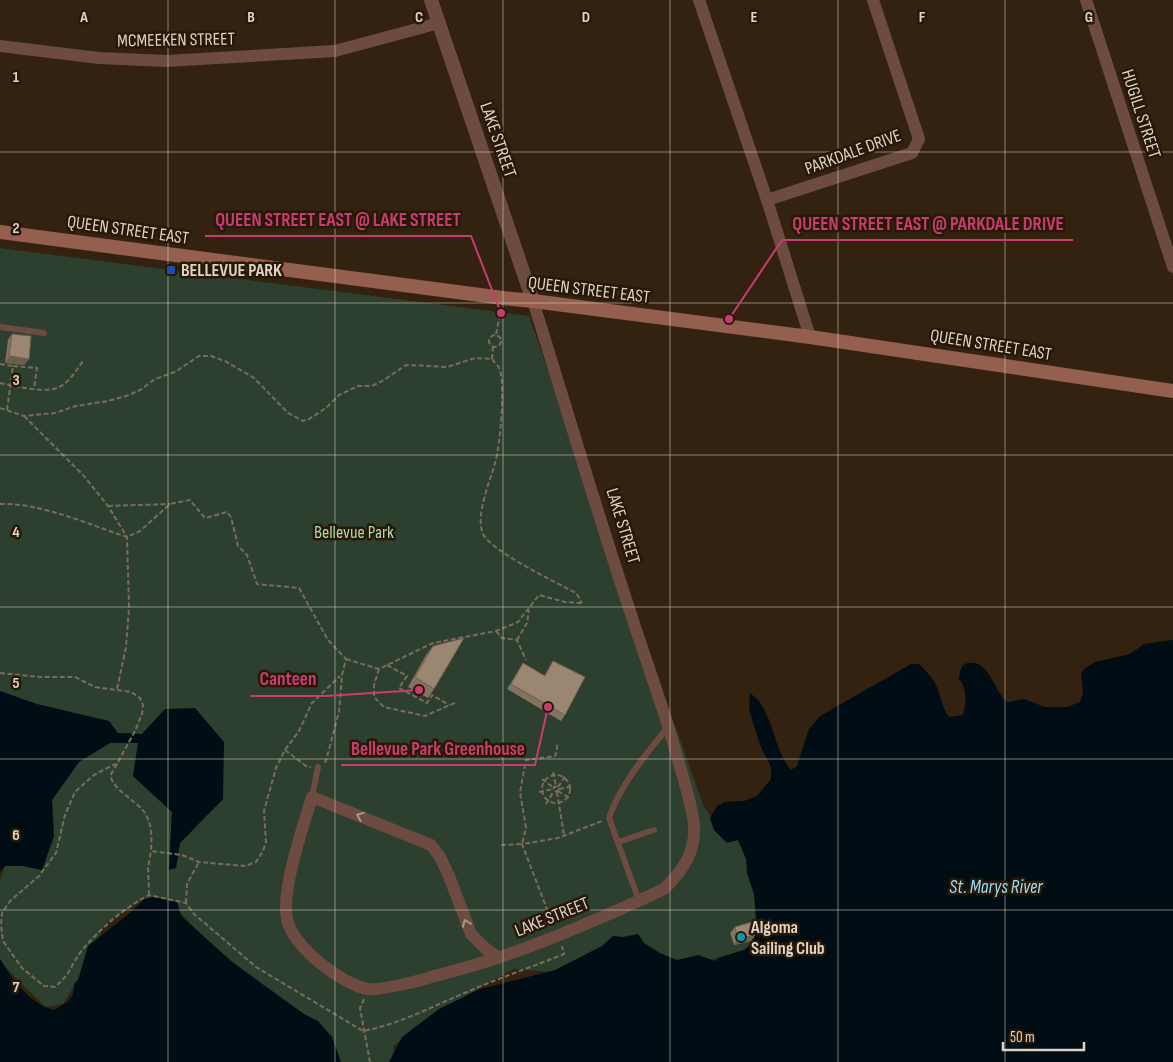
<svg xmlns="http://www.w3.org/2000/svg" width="1173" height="1062" viewBox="0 0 1173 1062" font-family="'Sofia Sans Condensed',sans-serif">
	<rect width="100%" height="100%" fill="#32220f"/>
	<!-- green -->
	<path fill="#2d3f2e" d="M0,248L529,316L704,807L714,820L751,812L768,928L744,950L702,962L585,975L514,969L452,1003L393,1046L395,1062H337L332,1036C276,995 217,956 171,902L144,899L105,924L78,980L63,1004L45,1007C31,991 12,978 0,959V881L5,866H23L42,870L54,836L52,800L79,762L110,742L138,743L133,776L172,812L169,870L176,868L180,843L223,799L165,709L142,734L118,733L0,699Z"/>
	<!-- water -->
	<g fill="#000d14">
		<path d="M1173,640V1062H389L402,1037L439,1009L480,989L555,970L602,946L613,936L623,937L638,934L644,943L660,953L677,960L698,955L715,961L719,958L744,950L749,946L757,932L754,894L747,873L746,859L738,840L727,843L714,830L710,818L717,806L725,802L744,801L757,796L771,779V767L760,745L749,709L750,693C753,696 759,699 761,704C774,724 775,751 791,770L797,766L809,729L820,716L911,664H919C926,671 933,678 937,687C941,698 942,707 949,717L963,715C966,703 968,690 959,679C960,673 960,664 968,663C992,660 992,692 1008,702L1024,699L1045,707H1067L1080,702L1083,692L1081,674L1084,669L1095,662L1130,654L1144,644Z"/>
		<polygon points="0,691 37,704 109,721 118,733 142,734 165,709 195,708 224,742 223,799 180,843 176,868 169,870 172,812 133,776 138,743 110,743 79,762 52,800 54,836 42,870 23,866 5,866 0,872"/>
		<path d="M153,897L177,902L181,916L232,962L304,1014L318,1021L332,1037L341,1062H0V959C12,979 31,1005 54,1010C67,1002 74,1001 74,984L78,980L88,946L131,912L144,899Z"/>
	</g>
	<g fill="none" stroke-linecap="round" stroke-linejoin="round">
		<!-- path -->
		<g stroke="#7a6c5c" stroke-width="2" stroke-dasharray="5 2.5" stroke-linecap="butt">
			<polyline points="496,334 501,310"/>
			<circle cx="495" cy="341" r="6"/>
			<polyline points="492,359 493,347"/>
			<polyline points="0,364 13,366 7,410"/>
			<polyline points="13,366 37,368 34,388"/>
			<path d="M0,383C14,386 46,394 59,387C69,383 77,369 83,361"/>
			<path d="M0,408L24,416L55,413L76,406L108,401L129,395L140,390L155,379L175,372L199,356H211L225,361L254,378L288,413L303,421L309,419L326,408L339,395L358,386H372L384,380L406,365L447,367L475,358L492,359C494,362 498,365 499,368C506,381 500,448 495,463C490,482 475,515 483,534C491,551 557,583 576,593L582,603"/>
			<polyline points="24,416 84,476 108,506 127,537 129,608 126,647 117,689"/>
			<path d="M0,504C42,503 87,524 127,537L140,531L170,504L190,500L205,518L227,512L231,517L238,546L247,555L257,584L299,588L328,640L346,659L342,675L339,712L326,761L324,762"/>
			<polyline points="108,506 170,504"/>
			<polyline points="496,631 502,638 517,640 526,660"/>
			<polyline points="517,640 527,623 529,610"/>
			<polyline points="346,659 379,669 433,643 496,631 518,622 539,595 565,602 582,603"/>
			<polyline points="387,665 407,676 399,688 427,703 432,695 449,705"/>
			<polyline points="379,669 374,685 374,697 384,707 425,716 457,702"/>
			<path d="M0,673L40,677H75L95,687L131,692L140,698L143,705L142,714L135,731L117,764L113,765L94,775L75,792L65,815L56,853L39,876L10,901L2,913L1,925L3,941L22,968L44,986L55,987C59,983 63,980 66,976C72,967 76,957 83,949C101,928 124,908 149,895L186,903L194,914L256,967L363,1031C400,1024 433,1006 467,992C499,978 532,967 564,954L562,946"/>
			<polyline points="285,750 306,766 311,767"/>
			<path d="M117,764C115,768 112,771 111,775C110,788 138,802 145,813C152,825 152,837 151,851L182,855L199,862L245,866L256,862L263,851L266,842L264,811L276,768L285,750L299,731L312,703L340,676"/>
			<polyline points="553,772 556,786"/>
			<circle cx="556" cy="789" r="14"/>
			<polyline points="542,779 554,788"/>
			<circle cx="556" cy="789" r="2.5"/>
			<polyline points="558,787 566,775"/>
			<polyline points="559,789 573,786"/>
			<polyline points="558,791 570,798"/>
			<polyline points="539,792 553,789"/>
			<polyline points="557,792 564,835"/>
			<polyline points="546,804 554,791"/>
			<polyline points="501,845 522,844 526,828 520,792 526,760 555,756 557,751 557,743"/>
			<polyline points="149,895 148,868 151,851"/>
			<polyline points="186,903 187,884 199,862"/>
			<polyline points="553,925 522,844 558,838 602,821"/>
			<polyline points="364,999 360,1008 370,1062"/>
		</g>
		<!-- service -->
		<g stroke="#6d4b41" stroke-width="6">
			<polyline points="0,327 44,333"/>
			<polyline points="312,797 318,767"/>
			<polyline points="618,842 654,830"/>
			<path d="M639,901L609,818C620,785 647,753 668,727"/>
		</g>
		<!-- minor -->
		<g stroke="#6d4b41" stroke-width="12">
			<polyline points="699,0 767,200 810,337"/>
			<polyline points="1086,0 1173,267"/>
			<polyline points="0,46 99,58 166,61 335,51 439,23"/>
			<polyline points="767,200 912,153 919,139 873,0"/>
			<path d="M499,958L485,948L471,934L449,876L440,857L431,845L312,797C303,827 281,890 287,919C293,947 341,984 368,989C378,991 419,981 431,977C454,971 477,965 500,957C556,938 611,914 664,889C682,872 696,852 694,826C692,804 684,781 678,760C664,708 645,659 629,608C595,506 565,403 533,301"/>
		</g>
		<!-- tertiary -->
		<polyline stroke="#6d4b41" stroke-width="14" points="431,0 533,301"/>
		<!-- secondary -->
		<polyline stroke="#955f4f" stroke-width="14" points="0,232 503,298 533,301 810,337 1173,391"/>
	</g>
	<!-- wall -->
	<g fill="#857361">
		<polygon points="12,334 29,359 24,365 5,363 8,340"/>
		<polygon points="433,646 434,689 428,698 408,687 426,655"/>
		<polygon points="553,661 565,715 561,721 507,689 523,663 544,676"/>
		<polygon points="735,927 755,935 751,941 734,945 730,933"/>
	</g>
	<!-- shaded-wall -->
	<g fill="#6c5e4f">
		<polygon points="9,356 29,359 24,365 5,363"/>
		<polygon points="755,935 751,941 734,945 738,939"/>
	</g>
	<!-- building -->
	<g fill="#9b8671" stroke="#6c5e4f">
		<polygon points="12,334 31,336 29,359 9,356"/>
		<polygon points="464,638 434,689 415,677 433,646"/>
		<polygon points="553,661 585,677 565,715 511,684 523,663 545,676"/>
		<polygon points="752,922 755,935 738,939 735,927"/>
	</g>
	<!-- one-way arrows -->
	<defs><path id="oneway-chevron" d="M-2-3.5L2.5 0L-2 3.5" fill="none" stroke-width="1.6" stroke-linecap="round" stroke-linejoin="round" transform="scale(1.25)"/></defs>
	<g stroke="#ab968b">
		<use href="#oneway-chevron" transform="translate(360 816) rotate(-158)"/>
		<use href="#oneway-chevron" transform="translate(466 923) rotate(-111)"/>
	</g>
	<!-- grid -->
	<path fill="none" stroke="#ded3c7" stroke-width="1" stroke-opacity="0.55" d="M168,0V1062M335,0V1062M503,0V1062M670,0V1062M838,0V1062M1005,0V1062M0,152H1173M0,303H1173M0,455H1173M0,607H1173M0,759H1173M0,910H1173"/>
	<!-- markers -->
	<rect fill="#1a4fb4" stroke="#281806" stroke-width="2" x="166" y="265" width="10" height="10" rx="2.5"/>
	<circle fill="#0f9aa8" stroke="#281806" stroke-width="2" cx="741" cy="937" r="5"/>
	<g text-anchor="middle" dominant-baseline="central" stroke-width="5" stroke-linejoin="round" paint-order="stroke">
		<!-- street labels -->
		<g font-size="18" fill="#ded3c7" stroke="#281806">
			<text transform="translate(176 40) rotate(-1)">MCMEEKEN STREET</text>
			<text transform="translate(1141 114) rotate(72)">HUGILL STREET</text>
			<text transform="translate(498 140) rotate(71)">LAKE STREET</text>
			<text transform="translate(853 152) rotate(-20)">PARKDALE DRIVE</text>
			<text transform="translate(128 230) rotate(8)">QUEEN STREET EAST</text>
			<text transform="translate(589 290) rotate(7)">QUEEN STREET EAST</text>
			<text transform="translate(991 345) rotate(9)">QUEEN STREET EAST</text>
			<text transform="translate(623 526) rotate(73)">LAKE STREET</text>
			<text transform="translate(552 917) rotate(-22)">LAKE STREET</text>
		</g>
		<!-- poi labels -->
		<g font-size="18" font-weight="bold" fill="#ded3c7" stroke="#281806" text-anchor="start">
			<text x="181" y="270">BELLEVUE PARK</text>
			<text x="751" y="927">Algoma<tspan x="751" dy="21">Sailing Club</tspan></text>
		</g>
		<!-- park labels -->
		<g font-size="18" fill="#a9daad" stroke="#281806">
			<text x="354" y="532">Bellevue Park</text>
		</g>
		<!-- water labels -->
		<g font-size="19" font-style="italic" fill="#99ddfb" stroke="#281806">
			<text x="996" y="887">St. Marys River</text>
		</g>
	</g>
	<g font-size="16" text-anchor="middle" font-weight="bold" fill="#ded3c7" stroke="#281806" stroke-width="5" stroke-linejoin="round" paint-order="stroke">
		<text x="84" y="22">A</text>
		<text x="251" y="22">B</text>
		<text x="419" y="22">C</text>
		<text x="586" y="22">D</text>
		<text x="754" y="22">E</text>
		<text x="922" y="22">F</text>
		<text x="1089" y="22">G</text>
		<text x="16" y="82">1</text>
		<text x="16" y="233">2</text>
		<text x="16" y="385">3</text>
		<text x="16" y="537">4</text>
		<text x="16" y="688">5</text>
		<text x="16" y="840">6</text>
		<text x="16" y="992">7</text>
	</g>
	<!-- callouts -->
	<path fill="none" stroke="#c83d71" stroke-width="2" d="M501 313L471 236H205M729 319L782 240H1073M419 690L326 696H250M548 707L535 765H341"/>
	<g fill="#c83d71" stroke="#281806" stroke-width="2">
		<circle cx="501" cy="313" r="5"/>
		<circle cx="729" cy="319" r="5"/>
		<circle cx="419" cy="690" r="5"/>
		<circle cx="548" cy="707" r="5"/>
	</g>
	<g font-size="19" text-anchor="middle" font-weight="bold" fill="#c83d71" stroke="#281806" stroke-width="5" stroke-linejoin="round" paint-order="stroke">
		<text x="338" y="226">QUEEN STREET EAST @ LAKE STREET</text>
		<text x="928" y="230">QUEEN STREET EAST @ PARKDALE DRIVE</text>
		<text x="288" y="685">Canteen</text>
		<text x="438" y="755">Bellevue Park Greenhouse</text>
	</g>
	<!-- scale -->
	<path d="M1003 1042v8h81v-8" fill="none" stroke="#ded3c7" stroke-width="2.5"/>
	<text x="1010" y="1042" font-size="15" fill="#ded3c7" stroke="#281806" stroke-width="4" paint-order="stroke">50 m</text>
</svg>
